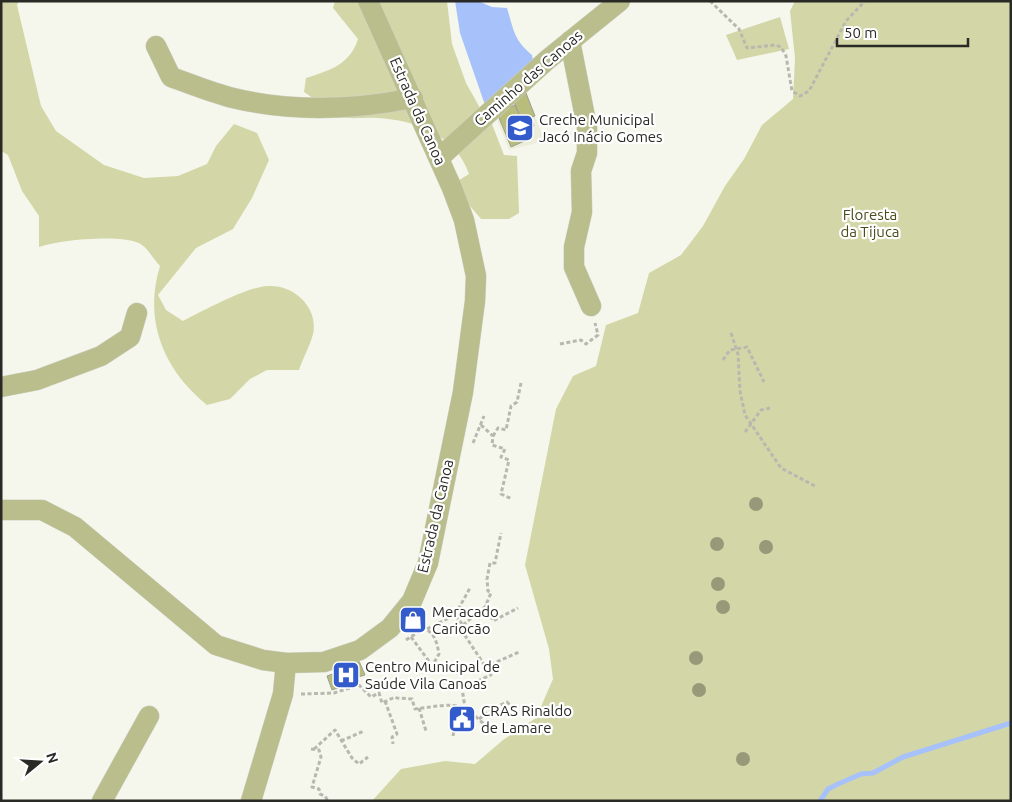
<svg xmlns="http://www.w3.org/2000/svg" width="1012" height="802" viewBox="0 0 1012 802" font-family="Ubuntu,sans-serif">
	<rect width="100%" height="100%" fill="#f6f7ec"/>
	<!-- built -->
	<polygon fill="#eceedb" points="523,87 545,141 509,150 493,110"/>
	<!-- green -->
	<g fill="#d3d7a7">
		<path d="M1,1H19L17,5L41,106L56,131L104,165L144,178L178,176L207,164L216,146L234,124L257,133L269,160L252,198L233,229L196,248L158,295L166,310L183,321C203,311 246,287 268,286C293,284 319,307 313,334C310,346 303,358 299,370H267L250,379L230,399L207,405C164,370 143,321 160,266C154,260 149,250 142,245C126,233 57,240 39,247V216L22,191L8,155L1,151Z"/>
		<path d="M335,1H447L452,44L466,83L480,108L490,119L504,155L517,156L519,213L509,219H481L464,199L456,182L469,174C456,135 415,120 377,118C366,117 349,120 339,116C327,111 315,99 304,92L306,78C328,71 350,65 358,39L333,8Z"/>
		<polygon points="795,1 1011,1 1011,801 372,801 401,769 445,761 475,764 503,740 536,718 553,679 549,649 525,565 556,409 573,376 596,366 606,325 638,313 649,273 681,255 703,226 725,186 744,159 762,125 793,99 795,58 790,11"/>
		<polygon points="780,17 789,49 737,60 726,35"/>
	</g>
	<!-- water -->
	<path fill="#a7c1fb" d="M455,1H478L492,7L507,8C514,30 513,39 532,55L533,61L485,105L460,33Z"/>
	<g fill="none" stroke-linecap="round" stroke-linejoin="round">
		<!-- stream -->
		<polyline stroke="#a7c1fb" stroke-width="5" points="820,801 828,789 838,784 861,774 873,773 903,757 1011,723"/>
	</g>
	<!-- building -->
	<g fill="#b8bd7b" stroke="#9e9f95">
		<polygon points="526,93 535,116 522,121 514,102"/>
		<polygon points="515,105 529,139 511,147 497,113"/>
		<polygon points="531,118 534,126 525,129 522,121"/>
		<polygon points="351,661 352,664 359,661 365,675 348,680 349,684 332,690 327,676 335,673 333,668"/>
	</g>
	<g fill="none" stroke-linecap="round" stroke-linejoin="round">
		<!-- minor casing -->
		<g stroke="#d1d2c8" stroke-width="21">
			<g id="minor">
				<polyline points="570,41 587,127 587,153 581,171 582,212 574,247 574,267 591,306"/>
				<path d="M156,46L171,77C191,84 212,93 233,98C291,112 354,110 413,98"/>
				<polyline points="439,158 547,60 620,1"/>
				<polyline points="1,387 37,380 101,356 130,337 137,313"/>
				<polyline points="1,510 42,510 75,527 216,645 263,660 286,663 324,662 360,650 390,628 412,601 428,563 463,392 475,301 476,276 464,220 452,188 368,1"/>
				<polyline points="102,801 149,716"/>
				<polyline points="251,801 283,694 286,663"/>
			</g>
		</g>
		<!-- path -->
		<g stroke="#b8b8af" stroke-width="3" stroke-dasharray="4 2.5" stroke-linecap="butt">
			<polyline points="710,1 739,29 747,48 775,45 781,47 786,56 792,91 800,96 809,91 846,21 865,1"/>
			<polyline points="731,333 738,354 740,391 745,415 781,468 815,486"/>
			<polyline points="560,344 581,340 586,344 598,335 595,323"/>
			<polyline points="723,360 730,350 747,347 764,382"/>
			<polyline points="481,425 493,436 492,445 505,449 501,457 509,460 501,494 512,499"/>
			<polyline points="745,432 761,410 770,408"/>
			<polyline points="493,436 498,428 506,430 511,406 517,402 521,383"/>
			<polyline points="473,443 484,416"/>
			<polyline points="486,604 493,621 518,608"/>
			<polyline points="455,615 470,588"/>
			<polyline points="463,625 485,607 491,593 488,591 487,579 490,563 495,563 501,533"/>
			<polyline points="427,629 455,615 466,629 462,631 491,675 462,688 465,708"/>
			<polyline points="411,637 431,664"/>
			<path d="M406,640L424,628C435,633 437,643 439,654L435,661L419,671"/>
			<polyline points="485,667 519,652"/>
			<path d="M301,694L334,693L359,685L371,697L379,693L382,703L395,697L397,698L412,699L415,709C461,703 460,700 494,734"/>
			<polyline points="385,701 397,734 392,737 393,744"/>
			<polyline points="419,708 426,731"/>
			<polyline points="479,719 490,710 507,702 515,710"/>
			<polyline points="453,736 459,706"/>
			<polyline points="341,741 364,731"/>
			<polyline points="311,749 319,750 321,757 312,787 319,789 320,794 325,796 328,801"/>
			<polyline points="314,749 335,730 352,758 359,764 368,757"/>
		</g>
		<!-- minor -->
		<use href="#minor" stroke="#babe8d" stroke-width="20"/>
	</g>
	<!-- trees -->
	<g fill="#979979">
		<circle cx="756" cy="504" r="7"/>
		<circle cx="717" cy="544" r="7"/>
		<circle cx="766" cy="547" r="7"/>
		<circle cx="718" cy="584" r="7"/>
		<circle cx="723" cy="607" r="7"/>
		<circle cx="696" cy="658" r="7"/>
		<circle cx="699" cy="690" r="7"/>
		<circle cx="743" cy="759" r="7"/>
	</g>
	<!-- icons -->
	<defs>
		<g id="school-square" transform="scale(1.4375)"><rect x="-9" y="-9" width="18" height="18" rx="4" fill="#345bcb" stroke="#fff"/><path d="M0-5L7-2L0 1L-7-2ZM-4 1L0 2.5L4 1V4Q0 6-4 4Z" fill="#fff"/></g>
		<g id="shop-square" transform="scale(1.4375)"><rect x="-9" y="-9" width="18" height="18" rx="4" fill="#345bcb" stroke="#fff"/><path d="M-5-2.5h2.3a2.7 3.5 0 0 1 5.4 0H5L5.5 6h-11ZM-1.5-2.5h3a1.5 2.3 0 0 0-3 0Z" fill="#fff"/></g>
		<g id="hospital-square" transform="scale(1.4375)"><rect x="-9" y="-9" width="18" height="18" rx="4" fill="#345bcb" stroke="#fff"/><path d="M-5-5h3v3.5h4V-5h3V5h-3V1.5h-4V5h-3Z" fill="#fff"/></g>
		<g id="civic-square" transform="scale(1.4375)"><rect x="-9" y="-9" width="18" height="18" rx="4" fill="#345bcb" stroke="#fff"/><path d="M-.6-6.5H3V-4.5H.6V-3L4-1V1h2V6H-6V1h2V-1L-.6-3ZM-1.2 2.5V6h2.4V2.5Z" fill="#fff"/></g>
	</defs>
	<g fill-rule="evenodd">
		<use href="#school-square" x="520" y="128"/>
		<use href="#shop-square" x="413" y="620"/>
		<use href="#hospital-square" x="346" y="675"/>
		<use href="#civic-square" x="462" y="719"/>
	</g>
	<g text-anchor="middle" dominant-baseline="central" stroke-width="4.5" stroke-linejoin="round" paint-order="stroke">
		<!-- street labels -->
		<g font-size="15" fill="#292925" stroke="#fff">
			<text transform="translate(528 78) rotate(-41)">Caminho das Canoas</text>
			<text transform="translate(418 111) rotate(66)">Estrada da Canoa</text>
			<text transform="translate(435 516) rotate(-77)">Estrada da Canoa</text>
		</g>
		<!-- poi labels -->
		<g font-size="15" fill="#292925" stroke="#fff" text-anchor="start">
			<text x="539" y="119">Creche Municipal<tspan x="539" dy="17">Jacó Inácio Gomes</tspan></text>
			<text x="432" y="611">Meracado<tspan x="432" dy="17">Cariocão</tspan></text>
			<text x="365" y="666">Centro Municipal de<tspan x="365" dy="17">Saúde Vila Canoas</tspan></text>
			<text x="481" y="710">CRAS Rinaldo<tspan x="481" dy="17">de Lamare</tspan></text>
		</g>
		<!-- park labels -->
		<g font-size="15" fill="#4a4c1b" stroke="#fff">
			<text x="870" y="214">Floresta<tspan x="870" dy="17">da Tijuca</tspan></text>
		</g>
	</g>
	<!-- border -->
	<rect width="1012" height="802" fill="none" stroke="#292925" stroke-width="5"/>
	<!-- north arrow -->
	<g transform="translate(40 762) rotate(72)" stroke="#ffffff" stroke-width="4" paint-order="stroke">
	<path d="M0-4L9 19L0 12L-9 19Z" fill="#292925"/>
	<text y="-8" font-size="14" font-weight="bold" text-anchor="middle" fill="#292925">N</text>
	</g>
	<!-- scale -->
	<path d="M837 38v8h131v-8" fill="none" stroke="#292925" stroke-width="2.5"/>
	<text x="844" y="38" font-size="15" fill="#292925" stroke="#ffffff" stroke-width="4" paint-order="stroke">50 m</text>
</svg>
